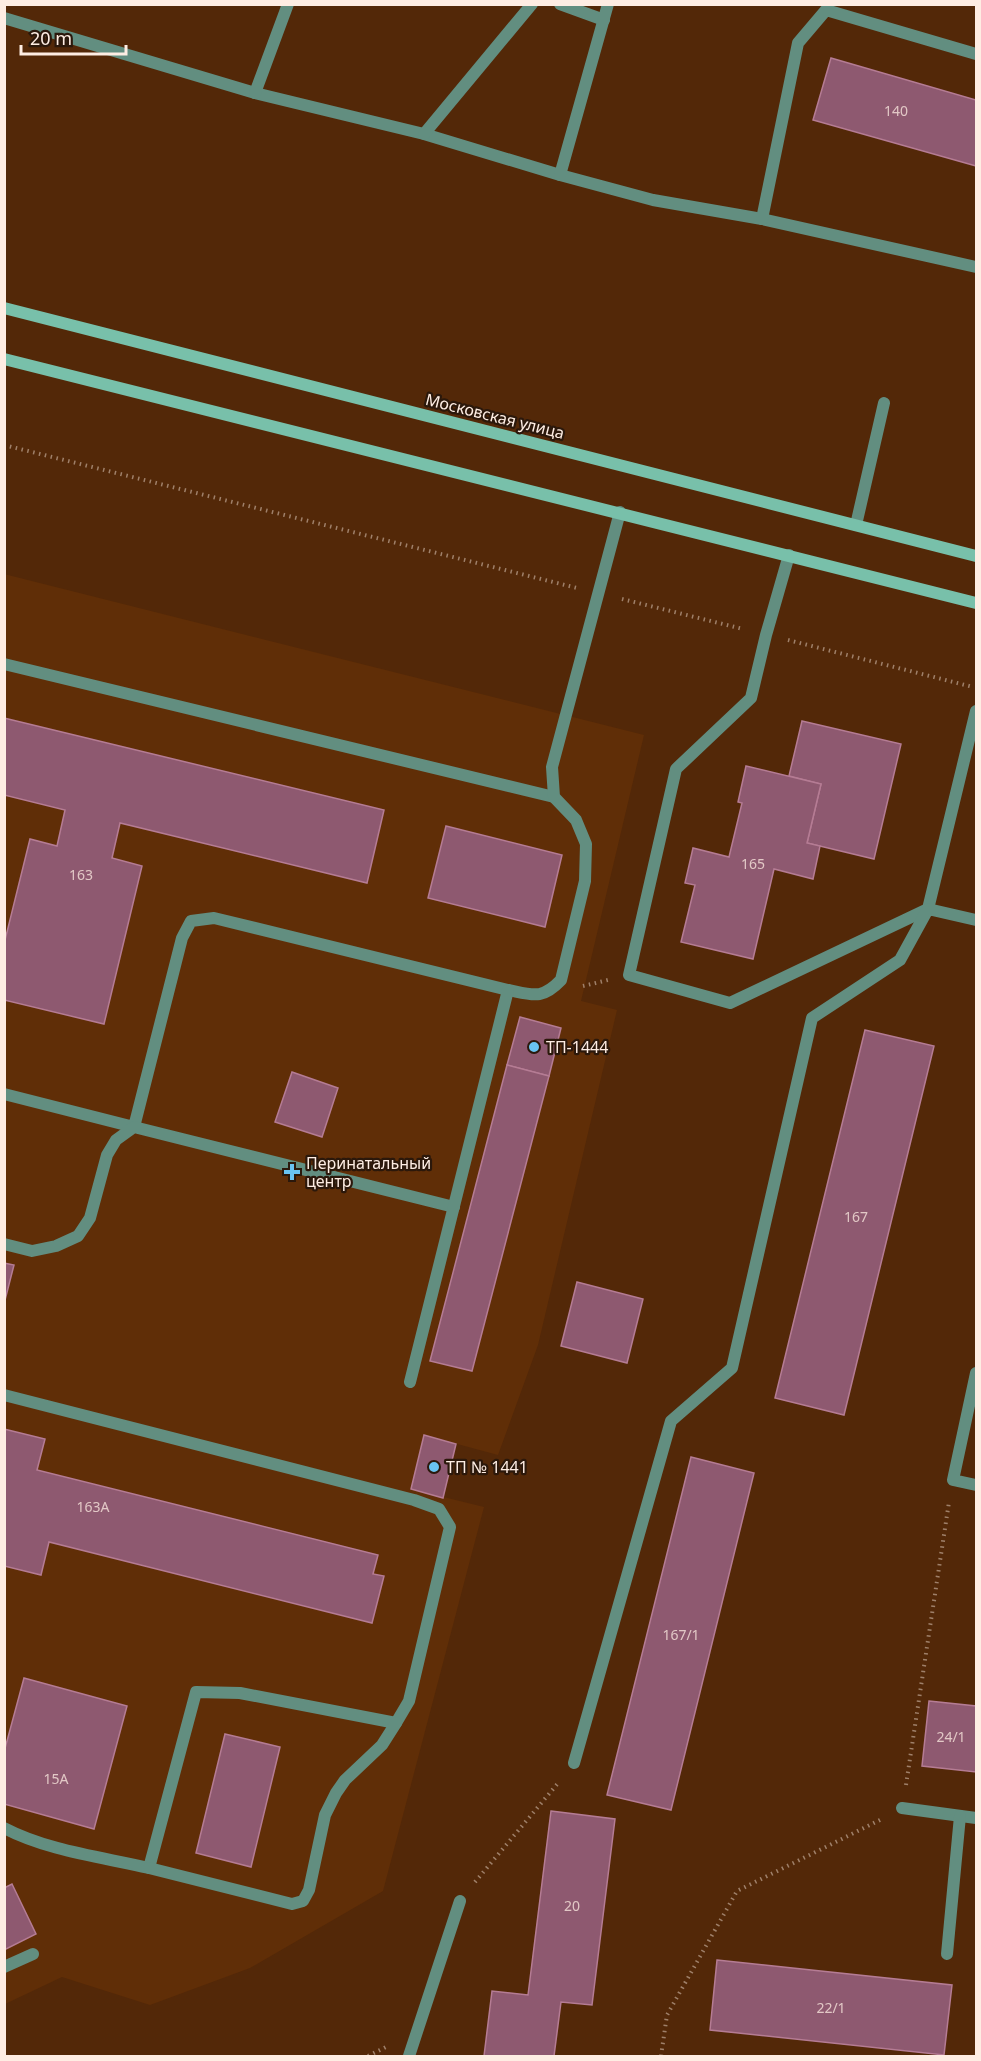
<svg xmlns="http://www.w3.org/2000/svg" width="981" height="2061" viewBox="0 0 981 2061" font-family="'Noto Sans',sans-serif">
	<rect width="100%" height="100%" fill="#532808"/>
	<!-- built -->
	<polygon fill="#602e07" points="4,574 644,735 581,1001 617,1010 538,1345 498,1455 424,1435 411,1489 484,1507 383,1891 250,1968 150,2005 62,1977 5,2004"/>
	<!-- building -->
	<g fill="#8e5970" stroke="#b57c94" stroke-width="1.5">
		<polygon points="831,58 976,100 976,166 813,120"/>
		<polygon points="4,718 384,810 367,883 120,823 112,858 142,866 104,1024 4,1000 4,944 30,839 57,846 65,810 4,795"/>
		<polygon points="802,721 901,744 874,859 807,843 821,784 789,776"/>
		<polygon points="746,766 821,784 807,843 820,846 813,879 774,869 753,959 681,942 695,885 685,883 693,848 729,857 742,803 738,802"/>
		<polygon points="446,826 562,855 545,927 428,898"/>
		<polygon points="520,1017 561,1028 549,1076 507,1065"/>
		<polygon points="865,1030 934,1046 844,1415 775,1398"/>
		<polygon points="507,1065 549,1076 472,1371 430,1361"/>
		<polygon points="292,1072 338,1088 322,1137 275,1122"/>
		<polygon points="4,1263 14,1265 4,1304"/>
		<polygon points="577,1282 643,1299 627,1363 561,1346"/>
		<polygon points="4,1429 45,1439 37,1470 378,1555 373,1574 384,1576 372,1623 49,1542 41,1575 4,1566"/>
		<polygon points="424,1435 456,1444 443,1498 411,1489"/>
		<polygon points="691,1457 754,1473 671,1810 607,1795"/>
		<polygon points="24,1678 127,1706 94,1829 4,1804 4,1752"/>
		<polygon points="929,1701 976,1706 976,1772 922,1766"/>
		<polygon points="225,1734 280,1747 251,1867 196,1853"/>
		<polygon points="551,1811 615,1819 592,2005 561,2002 554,2056 484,2056 492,1991 528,1995"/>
		<polygon points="12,1884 36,1934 4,1950 4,1888"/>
		<polygon points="717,1960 952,1985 944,2055 710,2030"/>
	</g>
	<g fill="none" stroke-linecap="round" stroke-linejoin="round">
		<!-- path -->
		<g stroke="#9f806a" stroke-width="4" stroke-dasharray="1.5 4.5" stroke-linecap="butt">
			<polyline points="4,445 577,588"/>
			<polyline points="622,599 743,629"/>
			<polyline points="788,640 973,687"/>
			<polyline points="583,986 608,980"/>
			<polyline points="906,1785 949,1502"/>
			<polyline points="475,1882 559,1782"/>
			<polyline points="368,2056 386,2047"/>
			<polyline points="661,2056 667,2015 737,1891 882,1819"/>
		</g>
		<!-- service -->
		<g stroke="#628e80" stroke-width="12">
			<polyline points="560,4 604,20"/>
			<polyline points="4,18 255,93 424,134 560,175 653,200 762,219 976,267"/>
			<polyline points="255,93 288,4"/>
			<polyline points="424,134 532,4"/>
			<polyline points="560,175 608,4"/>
			<polyline points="762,219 798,43 826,10 976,54"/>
			<polyline points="856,525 884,403"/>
			<polyline points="789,555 766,635 751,698 676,769 629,975 730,1003 928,909 976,711"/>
			<polyline points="4,664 554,797"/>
			<path d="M4,1094L134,1127L182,938L191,921L214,918L508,990C533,995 542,1000 561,980L585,881L586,844L576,820L554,797L552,767L620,512"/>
			<polyline points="4,1244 32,1251 56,1246 78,1236 90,1218 107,1155 116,1140 134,1127 454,1207"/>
			<polyline points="976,1373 953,1480 976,1485"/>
			<polyline points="410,1382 508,990"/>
			<path d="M4,1395L414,1500L439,1509L450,1527L409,1701L396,1723L240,1693L196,1692L149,1868C102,1857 48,1851 4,1828"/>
			<polyline points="574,1763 671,1421 732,1368 812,1018 900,960 928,909 976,920"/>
			<polyline points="902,1808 976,1818"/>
			<polyline points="149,1868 292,1904 303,1901 309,1890 325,1815 336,1793 345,1780 382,1745 396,1723"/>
			<polyline points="947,1954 960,1816"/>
			<polyline points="4,1967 33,1954"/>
			<polyline points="409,2056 460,1901"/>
		</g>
		<!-- secondary -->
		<g stroke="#78c0aa" stroke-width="12">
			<polyline points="4,308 976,556"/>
			<polyline points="4,359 976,603"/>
		</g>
	</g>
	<!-- markers -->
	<g fill="#69c3f1" stroke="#2b180b" stroke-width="2">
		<circle cx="534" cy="1047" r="6"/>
		<path d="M289 1163h6v6h6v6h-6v6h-6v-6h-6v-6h6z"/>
		<circle cx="434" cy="1467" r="6"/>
	</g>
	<g text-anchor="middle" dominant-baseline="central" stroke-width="4.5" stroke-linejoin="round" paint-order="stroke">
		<!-- number labels -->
		<g font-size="14" fill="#e2c8c6">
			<text x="896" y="110">140</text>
			<text x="753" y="863">165</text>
			<text x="81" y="874">163</text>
			<text x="856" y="1216">167</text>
			<text x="93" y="1506">163А</text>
			<text x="681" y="1634">167/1</text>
			<text x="951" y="1736">24/1</text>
			<text x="56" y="1778">15А</text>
			<text x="572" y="1905">20</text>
			<text x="831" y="2007">22/1</text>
		</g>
		<!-- street labels -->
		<g font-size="16" fill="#feede3" stroke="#2b180b">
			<text transform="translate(495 416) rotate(14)">Московская улица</text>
		</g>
		<!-- poi labels -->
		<g font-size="16" fill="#feede3" stroke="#2b180b" text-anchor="start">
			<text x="546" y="1047">ТП-1444</text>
			<text x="306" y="1163">Перинатальный<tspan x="306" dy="18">центр</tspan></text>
			<text x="446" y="1467">ТП № 1441</text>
		</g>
	</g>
	<!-- border -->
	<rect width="981" height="2061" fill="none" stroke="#feede3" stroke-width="12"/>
	<!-- scale -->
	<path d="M21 45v9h105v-9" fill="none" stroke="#feede3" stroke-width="3"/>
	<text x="30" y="45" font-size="18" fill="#feede3" stroke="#2b180b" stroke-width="4.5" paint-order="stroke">20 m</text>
</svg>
